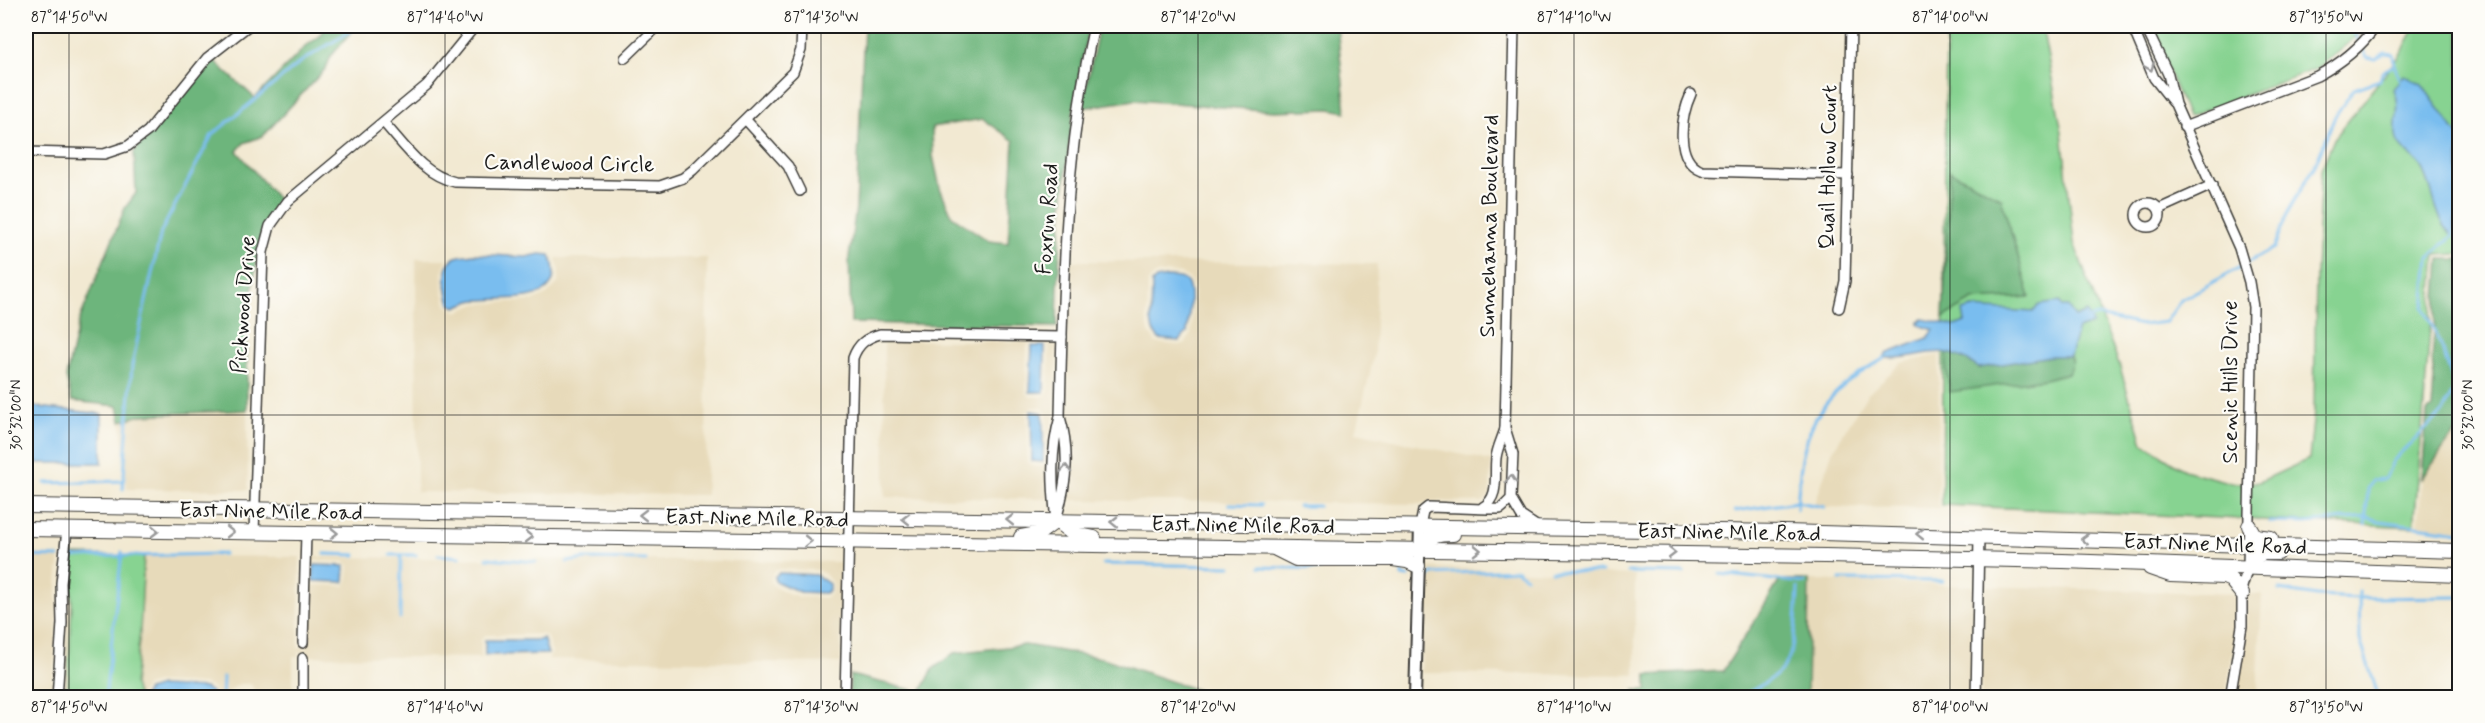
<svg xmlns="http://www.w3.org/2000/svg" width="2485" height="723" viewBox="0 0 2485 723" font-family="Mynerve,sans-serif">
	<rect width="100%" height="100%" fill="#fdfcf7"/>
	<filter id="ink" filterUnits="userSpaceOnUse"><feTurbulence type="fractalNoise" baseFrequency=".0167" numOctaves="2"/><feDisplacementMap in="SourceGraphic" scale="12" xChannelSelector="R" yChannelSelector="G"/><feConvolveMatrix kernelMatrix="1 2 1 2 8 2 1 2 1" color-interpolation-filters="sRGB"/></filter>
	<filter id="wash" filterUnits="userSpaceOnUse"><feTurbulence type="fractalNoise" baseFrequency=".008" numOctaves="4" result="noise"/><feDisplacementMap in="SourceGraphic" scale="24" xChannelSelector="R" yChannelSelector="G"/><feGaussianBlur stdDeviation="1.35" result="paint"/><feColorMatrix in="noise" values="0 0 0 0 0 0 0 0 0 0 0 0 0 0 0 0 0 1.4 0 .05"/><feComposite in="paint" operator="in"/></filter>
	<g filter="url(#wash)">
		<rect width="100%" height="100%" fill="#f2e9d2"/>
		<!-- built -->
		<g fill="#e7daba" fill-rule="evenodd">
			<polygon points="556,258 707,258 706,495 417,492 416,259 447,259 442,273 442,288 446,305 457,312 477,304 533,301 547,295 558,283 559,268"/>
			<path d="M1068,261L1377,264L1374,355L1356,432L1491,461L1490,493L1487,499L1482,502L1428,501L1423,504L1067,500L1071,442L1065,413ZM1167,272L1181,274L1189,278L1194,288L1191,334L1186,343L1179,345L1156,343L1149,332L1147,321L1148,282L1156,274Z"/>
			<path d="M884,340L1031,342L1027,346L1026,392L1030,397H1043L1048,392L1049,347L1046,342L1057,343L1055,413L1048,440L1049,499L885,497ZM1032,407L1043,408L1047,413V462L1043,467L1032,466L1028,461L1027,412Z"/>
			<polygon points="1939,355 1938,505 1940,508 1814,507 1832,452 1867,395 1901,363"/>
			<polygon points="247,410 248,490 127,489 121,421 142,415"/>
			<polygon points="2459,427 2459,530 2418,528 2422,479"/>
			<polygon points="26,554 60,555 57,583 57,623 52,697 26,698"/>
			<polygon points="70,555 72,605 67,697 62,698 67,623 66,583"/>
			<path d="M144,556L300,557L298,647L307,648L309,581L313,585L344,586L348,582L349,566L344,561L314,560L310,565L309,576L310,557L843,562L841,663L548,659L552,653L547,637L542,634L485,635L481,640V655L483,658L308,656L307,652H298V656H293V697H256L253,687L250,684H239L230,690L228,697H217L213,688L205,684L159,682L147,686L138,697L134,685L140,632ZM779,569L817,570L825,574L833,584L831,594L825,598L800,597L790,594L774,586L771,582L773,572Z"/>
			<polygon points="1423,567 1635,575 1635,675 1421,673"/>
			<polygon points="1809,580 1974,586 1971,697 1807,698"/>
			<polygon points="1983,586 2237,594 2237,626 2225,697 1981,698"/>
			<polygon points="2247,594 2262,594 2257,697 2235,698 2246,627"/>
		</g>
		<!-- green -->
		<g fill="#87d391" stroke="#527856" stroke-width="1.5">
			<polygon points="1946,26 2042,26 2062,132 2074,243 2119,364 2143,443 2184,470 2232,483 2259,482 2309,459 2314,412 2316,273 2321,170 2334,139 2401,53 2416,26 2459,26 2459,254 2436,255 2414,527 1942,505"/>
			<polygon points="2149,26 2361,26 2364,30 2318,68 2188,117"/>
			<polygon points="70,555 144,556 140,632 134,685 138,697 67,697 72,605"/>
		</g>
		<!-- forest -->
		<g fill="#6db57b" stroke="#44684c" stroke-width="1.5" fill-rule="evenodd">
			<path d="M327,26H357L331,56L326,68L263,136L244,143L237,151L278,199L261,235L247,323V410L142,415L121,421L118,406L72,401L66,377L79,321L125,208L136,193L134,152C141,141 153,132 162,121C179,101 193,78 213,60L255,98L306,46L320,36Z"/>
			<path d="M864,26H1089C1067,126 1059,225 1057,327L851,323L849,257L856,207ZM983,119L1014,141L1008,243L989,241L952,216L940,188L933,156L932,127Z"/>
			<polygon points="1099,26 1337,26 1346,112 1329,109 1274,111 1135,100 1082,108"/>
			<polygon points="1950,171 2001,198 2030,297 1973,300 1943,318"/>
			<polygon points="2440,259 2459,259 2459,427 2422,479 2427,412 2432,408 2434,378 2432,360"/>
			<polygon points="1947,352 1964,357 1979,368 2050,356 2070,356 2072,363 2068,373 2045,379 1950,392 1946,370"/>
			<polygon points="1780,580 1809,580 1807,697 1643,698 1635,690 1647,690 1647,675 1723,671"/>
			<polygon points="1025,645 1103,658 1217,697 849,698 850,675 921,692 933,669 954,653"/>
		</g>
		<!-- water -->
		<g fill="#79bdef" stroke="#4a6c86" stroke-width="1.5">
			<path d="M2404,75L2422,85L2459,136V207L2457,210L2453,235C2434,221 2434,187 2422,167C2415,156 2397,150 2396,135C2394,116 2402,109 2394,89Z"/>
			<path d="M474,254L526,257L540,254L550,255C570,306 510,297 478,300C470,300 463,304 456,307L450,304C447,292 440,266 454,258C459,255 468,255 474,254Z"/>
			<path d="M1167,277C1173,277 1181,277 1186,281C1194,290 1188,321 1187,333L1179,341L1159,339L1153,331L1151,320L1152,283L1156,279Z"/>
			<path d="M2060,302L2062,307H2068L2075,317L2087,312L2092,324L2078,329L2070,356H2050L1979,368C1935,338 1929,360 1885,358L1886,354L1928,338L1934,330L1919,325V321L1923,319L1955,326L1965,322L1963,311L1973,308L2033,312L2039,305Z"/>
			<polygon points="1032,346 1045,346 1044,392 1030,392"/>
			<polygon points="28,406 102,414 102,463 28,463"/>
			<polygon points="1031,411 1043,413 1043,462 1032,461"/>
			<polygon points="314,565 345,566 344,582 313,581"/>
			<polygon points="779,573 816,575 829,584 829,590 825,593 800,592 775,581 775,576"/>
			<polygon points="543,638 548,654 485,655 485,640 540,640"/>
			<polygon points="160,686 205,688 211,692 213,697 143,697 148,690"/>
		</g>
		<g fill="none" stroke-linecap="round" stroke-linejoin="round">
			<!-- stream -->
			<g stroke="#79bdef" stroke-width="3">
				<polyline points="2342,26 2355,34 2367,57 2376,59 2385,53 2393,54 2394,65 2401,81"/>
				<polyline points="2090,318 2098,316 2142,325 2166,322 2181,300 2274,248 2287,214 2315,165 2335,116 2354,89 2380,80 2382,72 2394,65"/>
				<polyline points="45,483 124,481"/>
				<polyline points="123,489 132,365 161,232 212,135 302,61 359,26"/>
				<polyline points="1229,504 1261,505"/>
				<polyline points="1298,506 1318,506"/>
				<path d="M1797,510C1801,429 1813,399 1885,358"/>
				<polyline points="1735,511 1797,502 1824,507"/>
				<polyline points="2270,522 2305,523 2366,517 2380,521 2460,532"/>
				<polyline points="2365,525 2368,489 2373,480 2385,479 2393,461 2443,412 2455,388 2443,350 2424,308 2429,258 2453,235 2453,231"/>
				<polyline points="325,554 356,555"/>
				<polyline points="391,555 416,555"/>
				<polyline points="438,555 460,557"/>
				<polyline points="26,556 59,557"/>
				<polyline points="70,557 224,554"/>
				<polyline points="487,558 536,562"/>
				<polyline points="567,562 585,559 646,560"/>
				<polyline points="1103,564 1231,566"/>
				<polyline points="1260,567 1320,569"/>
				<polyline points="1517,571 1526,577"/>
				<polyline points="1551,571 1602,572"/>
				<polyline points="1628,572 1684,573"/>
				<polyline points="1402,573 1402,576 1408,577"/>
				<polyline points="1720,574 1805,583"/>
				<polyline points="1428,578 1432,574 1518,570"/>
				<polyline points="1840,580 1943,581"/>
				<polyline points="2279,590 2317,596 2359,598 2460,597"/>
				<polyline points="2359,592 2360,640 2379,698"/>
				<polyline points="400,618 401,555"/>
				<polyline points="105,698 122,552"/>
				<polyline points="222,698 223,677"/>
				<path d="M1738,698C1754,689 1778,679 1787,662C1796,644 1797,607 1798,588"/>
			</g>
		</g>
	</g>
	<g filter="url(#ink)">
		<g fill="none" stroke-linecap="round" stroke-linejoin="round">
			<!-- minor casing -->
			<g stroke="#3c3b37" stroke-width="12">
				<g id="minor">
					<polyline points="2132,26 2154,78 2173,102"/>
					<polyline points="2145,26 2168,74 2175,104 2239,248 2249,282 2253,307 2248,567 2242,587 2242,626 2230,698"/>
					<polyline points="625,58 658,26"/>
					<path d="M1691,94C1681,116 1674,160 1702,171L1848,175"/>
					<polyline points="746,120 788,166 800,191"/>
					<path d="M384,123C405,146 423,175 455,182L660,186L683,178L693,170L793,72L801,50L802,26"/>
					<path d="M2184,127L2317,76C2340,64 2361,47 2376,26"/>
					<polyline points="26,152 104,154 128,146 148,131 207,58 248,26"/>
					<circle cx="2148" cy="215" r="12"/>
					<polyline points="2159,209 2212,185"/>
					<polyline points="1839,308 1845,281 1851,26"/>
					<polyline points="1511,499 1521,516 1538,527"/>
					<path d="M1483,507C1500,497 1494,476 1496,458C1497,448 1502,439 1505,429"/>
					<path d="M1057,516C1067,482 1070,451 1060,417"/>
					<path d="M1056,521C1052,485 1050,452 1060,417C1063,283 1064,157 1094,26"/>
					<path d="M1420,526L1423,511L1428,507C1438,507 1496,510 1500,509C1504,507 1507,502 1511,499L1513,454L1505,428L1514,26"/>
					<polyline points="254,533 263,252 270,226 288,201 427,85 475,26"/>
					<polyline points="303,643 306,533"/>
					<polyline points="303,658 303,698"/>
					<polyline points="57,698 62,623 61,583 67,530"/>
					<path d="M845,698L853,358C858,344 866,338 880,334L1062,337"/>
					<polyline points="1976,698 1979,536"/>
				</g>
			</g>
			<!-- tertiary casing -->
			<g stroke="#3c3b37" stroke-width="14">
				<polyline id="tertiary" points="1415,698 1420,526"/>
			</g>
			<!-- primary casing -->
			<g stroke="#3c3b37" stroke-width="16">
				<g id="primary">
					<polyline points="26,506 1786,532 2460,551"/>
					<polyline points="1056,521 1073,534 1094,538"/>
					<polyline points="2249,526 2255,536 2271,538"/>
					<polyline points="26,529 1825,556 2063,561 2460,575"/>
					<polyline points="1021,537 1038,534 1056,521"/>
					<polyline points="1276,549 1296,559 1393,559 1407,561 1418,566"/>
					<path d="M1419,549C1427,536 1438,534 1453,534"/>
					<polyline points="2248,567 2255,556 2264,553 2278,553"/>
					<polyline points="2150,568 2170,575 2224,577 2231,580 2242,594"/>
				</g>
			</g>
			<!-- minor -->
			<use href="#minor" stroke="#fff" stroke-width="9"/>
			<!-- tertiary -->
			<use href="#tertiary" stroke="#fff" stroke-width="10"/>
			<!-- primary -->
			<use href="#primary" stroke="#fff" stroke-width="14"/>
		</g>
		<!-- one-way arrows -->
		<defs><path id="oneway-chevron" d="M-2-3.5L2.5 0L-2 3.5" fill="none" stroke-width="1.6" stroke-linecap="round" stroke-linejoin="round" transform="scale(1.5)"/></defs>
		<g stroke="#999">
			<use href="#oneway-chevron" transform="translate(2150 67) rotate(68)"/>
			<use href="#oneway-chevron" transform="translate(1066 469) rotate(-88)"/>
			<use href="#oneway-chevron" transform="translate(1511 479) rotate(-87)"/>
			<use href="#oneway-chevron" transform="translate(643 515) rotate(-179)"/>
			<use href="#oneway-chevron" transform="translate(906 519) rotate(-179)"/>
			<use href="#oneway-chevron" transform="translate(1010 520) rotate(-179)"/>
			<use href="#oneway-chevron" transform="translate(1114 522) rotate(-179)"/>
			<use href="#oneway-chevron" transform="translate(155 531) rotate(1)"/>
			<use href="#oneway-chevron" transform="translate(230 532) rotate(1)"/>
			<use href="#oneway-chevron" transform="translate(334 533) rotate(1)"/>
			<use href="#oneway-chevron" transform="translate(1920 534) rotate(-179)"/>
			<use href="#oneway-chevron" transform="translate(529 537) rotate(1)"/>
			<use href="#oneway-chevron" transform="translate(2085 539) rotate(-178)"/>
			<use href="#oneway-chevron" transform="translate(808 541) rotate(1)"/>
			<use href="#oneway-chevron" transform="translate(1477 550) rotate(1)"/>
			<use href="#oneway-chevron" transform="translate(1672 553) rotate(1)"/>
		</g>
	</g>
	<!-- ticks -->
	<path fill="none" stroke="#1c1c1c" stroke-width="1.5" stroke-opacity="0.45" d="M69,26V698M445,26V698M821,26V698M1198,26V698M1574,26V698M1950,26V698M2326,26V698M26,415H2460"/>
	<g text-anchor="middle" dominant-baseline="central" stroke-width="4.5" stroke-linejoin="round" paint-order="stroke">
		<!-- street labels -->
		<g font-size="22" fill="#1c1c1c" stroke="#fdfcf7">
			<text transform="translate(569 164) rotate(1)">Candlewood Circle</text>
			<text transform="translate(1829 167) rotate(-89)">Quail Hollow Court</text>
			<text transform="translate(1048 219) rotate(-86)">Foxrun Road</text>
			<text transform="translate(1490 226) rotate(-89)">Sunnehanna Boulevard</text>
			<text transform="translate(244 305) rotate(-86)">Pickwood Drive</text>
			<text transform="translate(2231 382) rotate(-90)">Scenic Hills Drive</text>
			<text transform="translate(271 512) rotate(1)">East Nine Mile Road</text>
			<text transform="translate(757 519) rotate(1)">East Nine Mile Road</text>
			<text transform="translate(1243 526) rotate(1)">East Nine Mile Road</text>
			<text transform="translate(1729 533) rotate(1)">East Nine Mile Road</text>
			<text transform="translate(2215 545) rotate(2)">East Nine Mile Road</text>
		</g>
	</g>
	<!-- margin -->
	<rect width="2485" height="723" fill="none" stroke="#fdfcf7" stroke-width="66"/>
	<rect x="33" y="33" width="2419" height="657" fill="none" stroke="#1c1c1c" stroke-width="2"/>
	<g font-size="15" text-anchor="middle" fill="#1c1c1c">
		<text x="69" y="22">87°14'50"W</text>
		<text x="445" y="22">87°14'40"W</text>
		<text x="821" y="22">87°14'30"W</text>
		<text x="1198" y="22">87°14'20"W</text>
		<text x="1574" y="22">87°14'10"W</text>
		<text x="1950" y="22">87°14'00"W</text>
		<text x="2326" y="22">87°13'50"W</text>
		<text transform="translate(16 415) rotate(-90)" y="5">30°32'00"N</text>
		<text transform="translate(2468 415) rotate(-90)" y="5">30°32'00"N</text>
		<text x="69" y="712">87°14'50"W</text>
		<text x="445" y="712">87°14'40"W</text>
		<text x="821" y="712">87°14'30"W</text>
		<text x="1198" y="712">87°14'20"W</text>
		<text x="1574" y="712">87°14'10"W</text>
		<text x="1950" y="712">87°14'00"W</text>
		<text x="2326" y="712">87°13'50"W</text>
	</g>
</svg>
